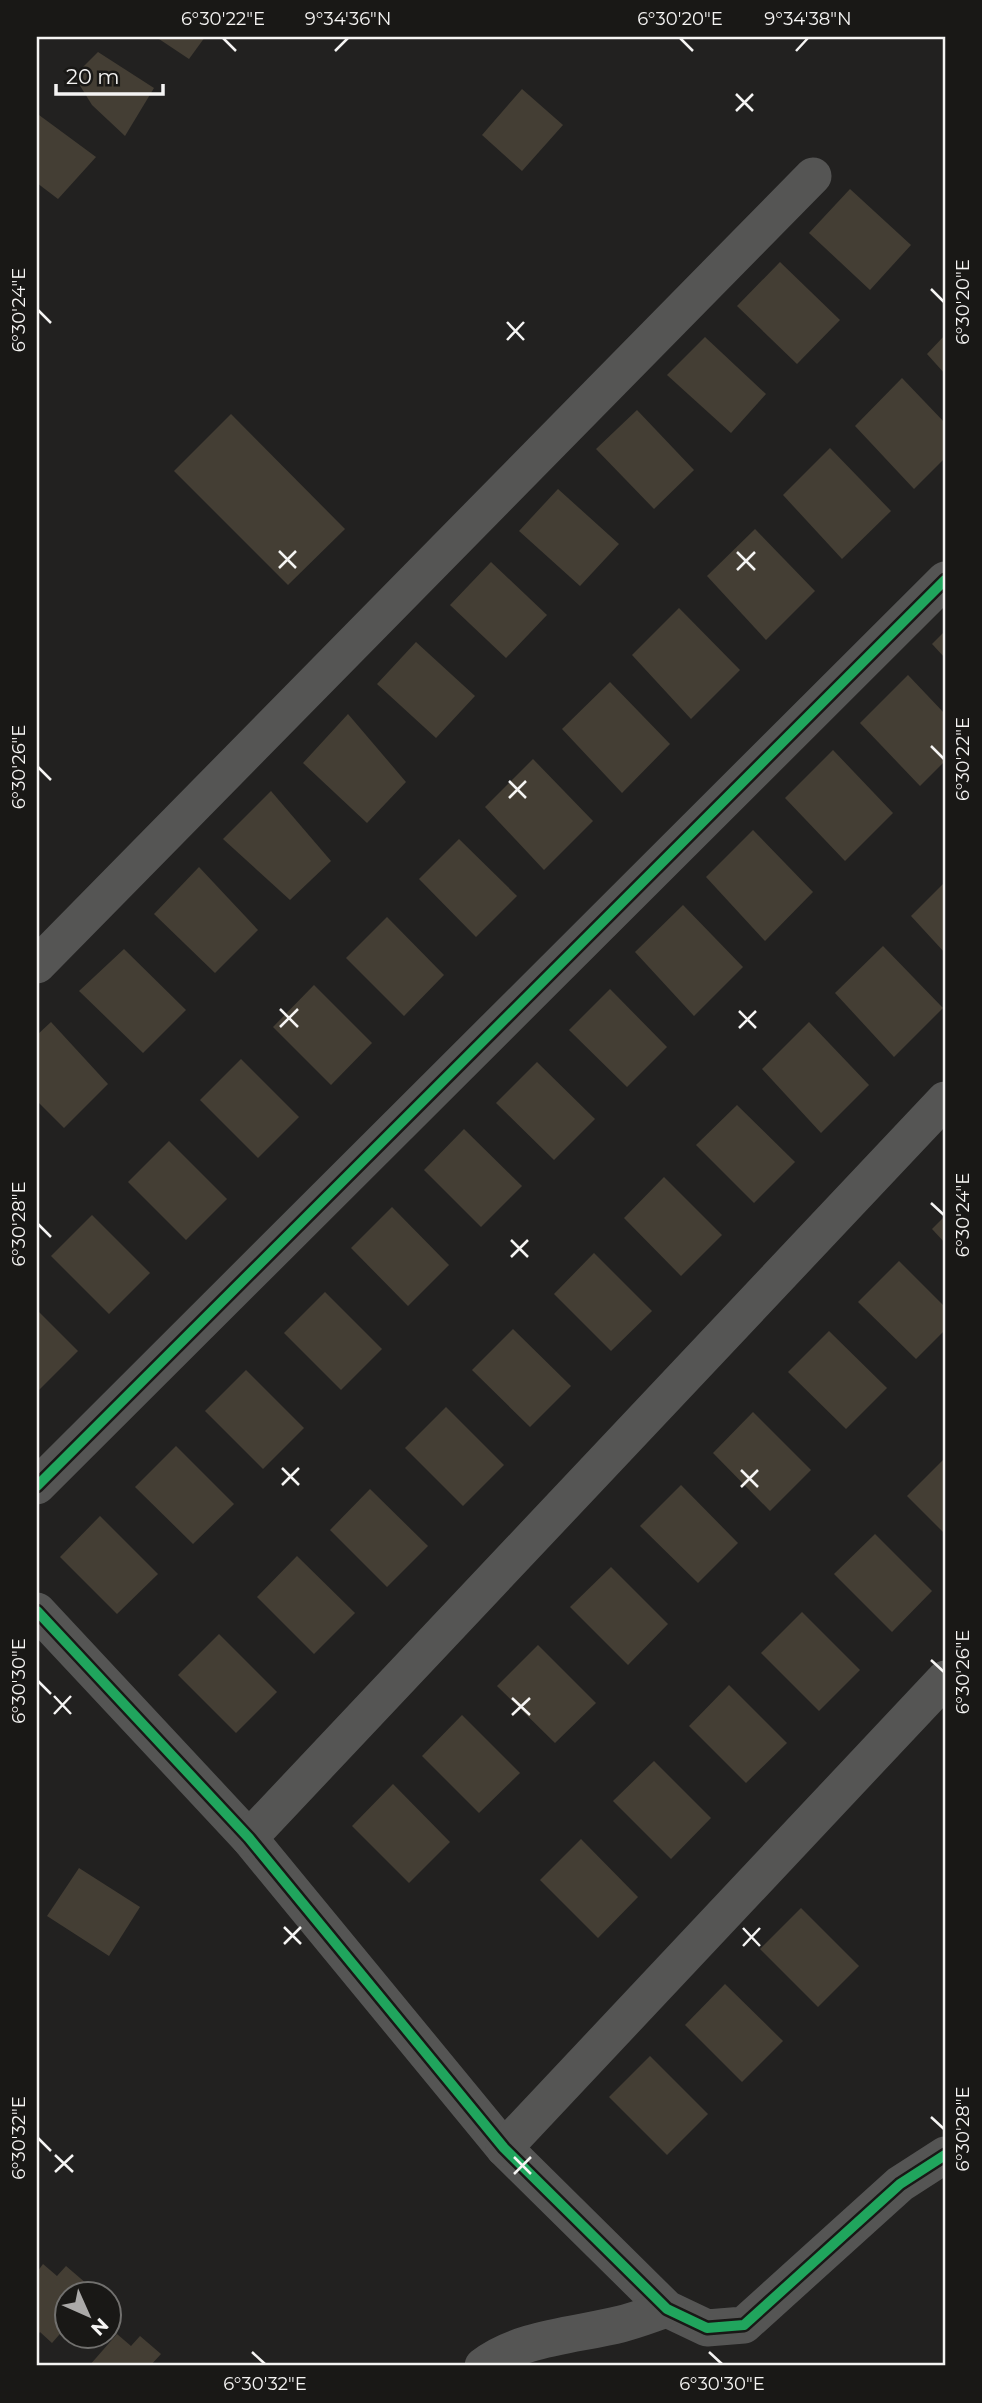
<svg xmlns="http://www.w3.org/2000/svg" width="982" height="2403" viewBox="0 0 982 2403" font-family="Montserrat,sans-serif">
	<rect width="100%" height="100%" fill="#222120"/>
	<!-- building -->
	<g fill="#443e34">
		<polygon points="156,37 205,37 189,59"/>
		<polygon points="98,52 154,88 125,136 92,105 74,76"/>
		<polygon points="522,89 563,125 522,171 482,135"/>
		<polygon points="39,115 96,157 58,199 37,183 37,118"/>
		<polygon points="850,189 911,245 870,290 809,233"/>
		<polygon points="780,262 840,320 797,364 737,306"/>
		<polygon points="945,335 945,374 927,354"/>
		<polygon points="705,337 766,394 731,433 667,375"/>
		<polygon points="902,378 945,423 945,458 914,489 855,426"/>
		<polygon points="637,410 694,470 654,509 596,449"/>
		<polygon points="231,414 345,529 288,585 174,471"/>
		<polygon points="830,448 891,511 842,559 783,495"/>
		<polygon points="558,489 619,544 580,586 519,531"/>
		<polygon points="755,529 815,591 766,640 707,576"/>
		<polygon points="491,562 547,615 506,658 450,605"/>
		<polygon points="679,608 740,670 691,719 632,655"/>
		<polygon points="945,631 945,658 932,644"/>
		<polygon points="416,642 475,696 436,738 377,684"/>
		<polygon points="908,675 945,714 945,761 920,786 860,723"/>
		<polygon points="610,682 670,744 622,793 562,729"/>
		<polygon points="348,714 406,782 367,823 303,763"/>
		<polygon points="833,750 893,813 845,861 785,798"/>
		<polygon points="533,759 593,821 544,870 485,807"/>
		<polygon points="271,791 331,861 290,900 223,839"/>
		<polygon points="753,830 813,892 765,941 706,877"/>
		<polygon points="459,839 517,896 476,937 419,879"/>
		<polygon points="199,867 258,930 215,973 154,914"/>
		<polygon points="945,882 945,953 911,916"/>
		<polygon points="683,905 743,967 694,1016 635,952"/>
		<polygon points="387,917 444,975 404,1016 346,958"/>
		<polygon points="883,946 943,1008 894,1057 835,993"/>
		<polygon points="124,949 186,1010 143,1053 79,991"/>
		<polygon points="314,985 372,1043 331,1085 273,1027"/>
		<polygon points="610,989 667,1047 627,1087 569,1030"/>
		<polygon points="51,1022 108,1084 64,1128 37,1101 37,1035"/>
		<polygon points="809,1022 869,1085 821,1133 762,1069"/>
		<polygon points="241,1059 299,1117 258,1158 200,1100"/>
		<polygon points="537,1062 595,1119 554,1160 496,1103"/>
		<polygon points="737,1105 795,1162 754,1203 696,1145"/>
		<polygon points="464,1129 522,1186 481,1227 424,1170"/>
		<polygon points="169,1141 227,1199 186,1240 128,1182"/>
		<polygon points="664,1177 722,1235 681,1276 624,1218"/>
		<polygon points="392,1207 449,1265 408,1306 351,1248"/>
		<polygon points="92,1215 150,1273 109,1314 51,1256"/>
		<polygon points="945,1216 945,1243 932,1229"/>
		<polygon points="594,1253 652,1311 611,1351 554,1294"/>
		<polygon points="899,1261 945,1307 945,1330 916,1359 858,1302"/>
		<polygon points="325,1292 382,1349 341,1390 284,1333"/>
		<polygon points="37,1310 78,1351 37,1392"/>
		<polygon points="513,1329 571,1386 530,1427 472,1370"/>
		<polygon points="829,1331 887,1388 846,1429 788,1372"/>
		<polygon points="246,1370 304,1428 263,1469 205,1411"/>
		<polygon points="446,1407 504,1465 463,1506 405,1448"/>
		<polygon points="753,1412 811,1470 770,1511 713,1453"/>
		<polygon points="176,1446 234,1504 193,1544 135,1487"/>
		<polygon points="945,1458 945,1534 907,1496"/>
		<polygon points="681,1485 738,1543 698,1583 640,1526"/>
		<polygon points="370,1489 428,1546 387,1587 330,1530"/>
		<polygon points="100,1516 158,1574 117,1614 60,1557"/>
		<polygon points="875,1534 932,1591 892,1632 834,1574"/>
		<polygon points="297,1556 355,1613 314,1654 257,1597"/>
		<polygon points="611,1567 668,1624 628,1665 570,1607"/>
		<polygon points="802,1612 860,1670 819,1711 761,1653"/>
		<polygon points="219,1634 277,1692 236,1733 178,1675"/>
		<polygon points="538,1645 596,1703 555,1743 497,1686"/>
		<polygon points="729,1685 787,1743 746,1783 689,1726"/>
		<polygon points="462,1715 520,1773 479,1813 422,1756"/>
		<polygon points="654,1761 711,1818 671,1859 613,1801"/>
		<polygon points="393,1784 450,1842 409,1883 352,1826"/>
		<polygon points="581,1839 638,1897 598,1938 540,1880"/>
		<polygon points="79,1868 140,1907 109,1956 47,1916"/>
		<polygon points="801,1908 859,1966 818,2007 760,1949"/>
		<polygon points="725,1984 783,2041 742,2082 685,2025"/>
		<polygon points="650,2056 708,2114 667,2155 609,2097"/>
		<polygon points="43,2264 57,2276 66,2266 87,2284 78,2294 66,2294 66,2327 52,2343 40,2332 37,2336 37,2272"/>
		<polygon points="117,2334 131,2346 140,2336 161,2354 150,2366 89,2366"/>
	</g>
	<g fill="none" stroke-linecap="round" stroke-linejoin="round">
		<!-- street -->
		<g stroke="#555554" stroke-width="37">
			<polyline points="37,965 813,176"/>
			<polyline points="37,1486 945,580"/>
			<polyline points="37,1611 249,1838 504,2148 667,2309 707,2328 744,2325 900,2184 945,2155"/>
			<polyline points="249,1838 945,1100"/>
			<polyline points="504,2148 945,1679"/>
			<path d="M483,2366C518,2338 578,2335 621,2324C637,2320 652,2314 667,2309"/>
		</g>
		<!-- cycleway casing -->
		<g stroke="#191816" stroke-width="15">
			<g id="cycleway">
				<polyline points="37,1486 945,580"/>
				<polyline points="37,1611 249,1838 504,2148 667,2309 707,2328 744,2325 900,2184 945,2155"/>
			</g>
		</g>
		<!-- cycleway -->
		<use href="#cycleway" stroke="#20a55d" stroke-width="10"/>
	</g>
	<!-- ticks -->
	<path fill="none" stroke="#f5f4f3" stroke-width="2.5" d="M223,38L236,51M680,38L693,51M335,51L348,38M796,51L808,38M736,94L753,111M736,111L753,94M931,289L944,302M38,310L51,323M507,322L524,340M507,340L524,322M279,551L296,568M737,552L755,570M279,568L296,551M737,570L755,552M931,746L944,759M38,767L51,780M509,781L526,798M509,798L526,781M280,1009L298,1027M739,1011L756,1028M280,1027L298,1009M739,1028L756,1011M931,1203L944,1215M38,1224L51,1237M511,1240L528,1257M511,1257L528,1240M282,1468L299,1485M741,1470L758,1487M282,1485L299,1468M741,1487L758,1470M931,1660L944,1672M38,1681L51,1694M54,1696L71,1714M512,1698L530,1715M54,1714L71,1696M512,1715L530,1698M284,1927L301,1944M743,1928L760,1946M284,1944L301,1927M743,1946L760,1928M931,2117L944,2129M38,2138L51,2151M55,2155L73,2172M514,2157L531,2174M55,2172L73,2155M514,2174L531,2157M252,2352L265,2364M709,2352L722,2364"/>
	<!-- border -->
	<rect width="982" height="2403" fill="none" stroke="#191816" stroke-width="77"/>
	<!-- north arrow -->
	<g transform="translate(88 2315) rotate(135)"><circle r="33" fill="#191816" stroke="#71706e" stroke-width="2"/>
	<path d="M0-5L12 26L0 18L-12 26Z" fill="#abaaa9"/>
	<text y="-10" font-size="19" font-weight="bold" text-anchor="middle" fill="#f5f4f3">N</text>
	</g>
	<!-- scale -->
	<path d="M56 84v10h107v-10" fill="none" stroke="#f5f4f3" stroke-width="3.5"/>
	<text x="66" y="84" font-size="21" fill="#f5f4f3" stroke="#191816" stroke-width="5" paint-order="stroke">20 m</text>
	<rect x="38" y="38" width="906" height="2326" fill="none" stroke="#f5f4f3" stroke-width="2.5"/>
	<g font-size="18" text-anchor="middle" fill="#f5f4f3">
		<text x="223" y="25">6°30'22"E</text>
		<text x="348" y="25">9°34'36"N</text>
		<text x="680" y="25">6°30'20"E</text>
		<text x="808" y="25">9°34'38"N</text>
		<text transform="translate(963 302) rotate(-90)" y="6">6°30'20"E</text>
		<text transform="translate(19 310) rotate(-90)" y="6">6°30'24"E</text>
		<text transform="translate(963 759) rotate(-90)" y="6">6°30'22"E</text>
		<text transform="translate(19 767) rotate(-90)" y="6">6°30'26"E</text>
		<text transform="translate(963 1215) rotate(-90)" y="6">6°30'24"E</text>
		<text transform="translate(19 1224) rotate(-90)" y="6">6°30'28"E</text>
		<text transform="translate(963 1672) rotate(-90)" y="6">6°30'26"E</text>
		<text transform="translate(19 1681) rotate(-90)" y="6">6°30'30"E</text>
		<text transform="translate(963 2129) rotate(-90)" y="6">6°30'28"E</text>
		<text transform="translate(19 2138) rotate(-90)" y="6">6°30'32"E</text>
		<text x="265" y="2390">6°30'32"E</text>
		<text x="722" y="2390">6°30'30"E</text>
	</g>
</svg>
